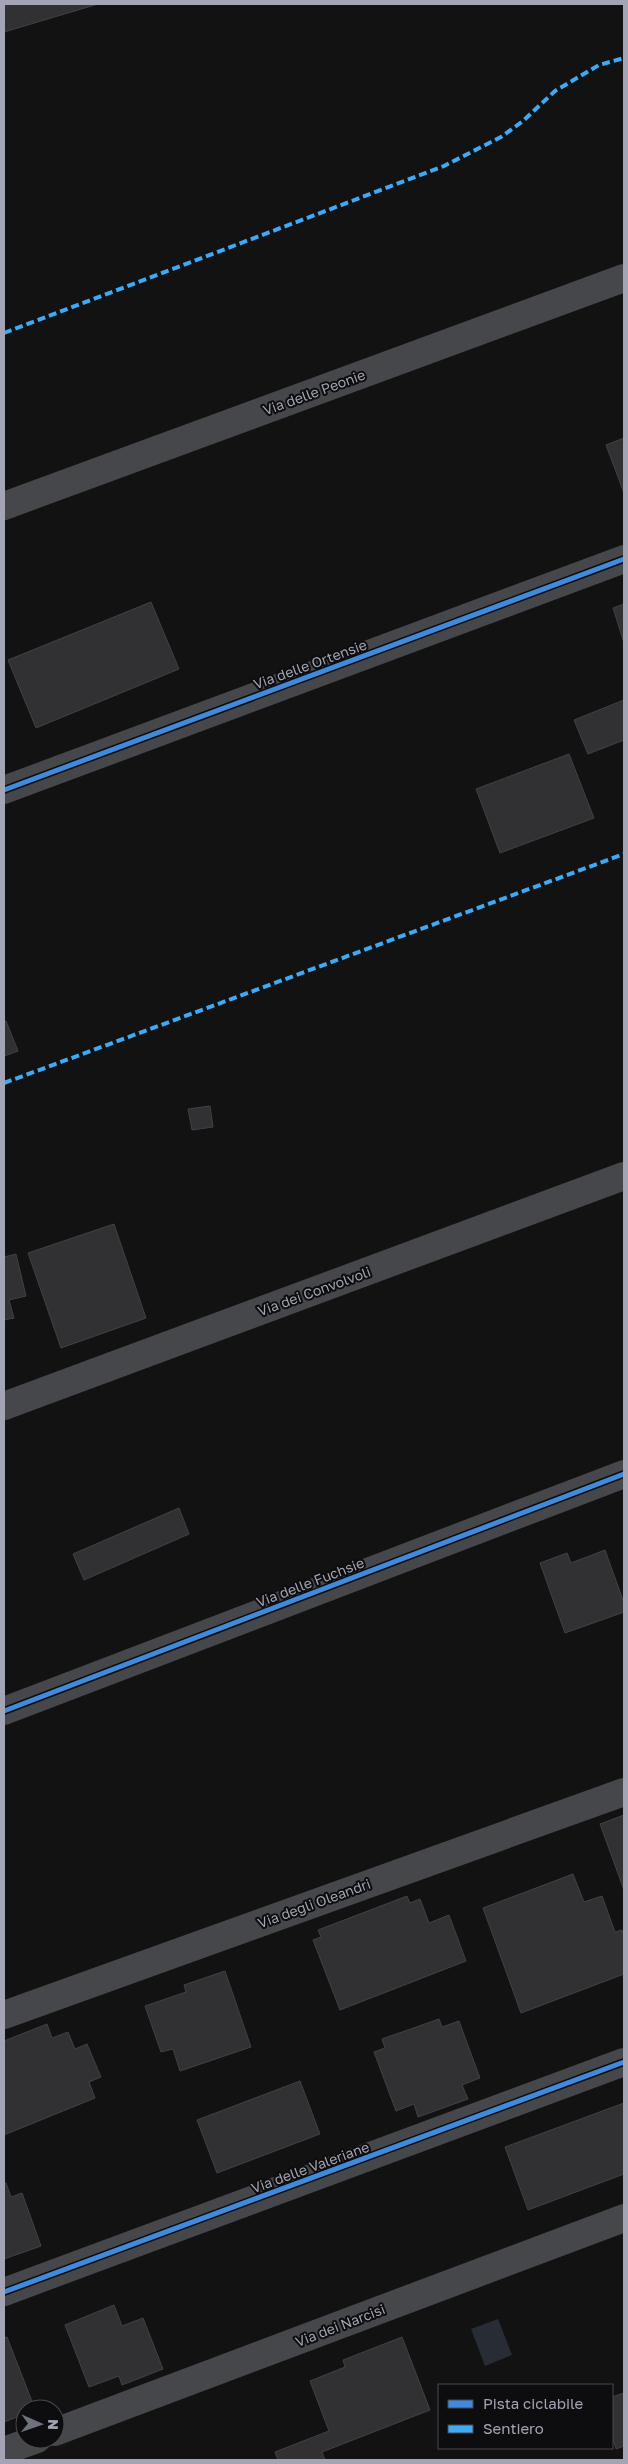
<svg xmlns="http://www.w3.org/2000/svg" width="628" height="2464" viewBox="0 0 628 2464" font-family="'Golos Text',sans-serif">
	<rect width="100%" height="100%" fill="#121212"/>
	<!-- water -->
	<polygon fill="#282d35" points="498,2319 512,2355 485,2366 471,2329"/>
	<!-- building -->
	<g fill="#313133" stroke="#424146">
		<polygon points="4,4 98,4 4,32"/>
		<polygon points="624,438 624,493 606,445"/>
		<polygon points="151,602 179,669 36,728 8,660"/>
		<polygon points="624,604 624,643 613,608"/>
		<polygon points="624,700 624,740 588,754 574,720"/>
		<polygon points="569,754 594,818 500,853 476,789"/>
		<polygon points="6,1021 18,1051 4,1056 4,1022"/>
		<polygon points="210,1106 213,1127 192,1130 188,1109"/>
		<polygon points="114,1224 146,1318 61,1348 28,1253"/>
		<polygon points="16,1254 26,1296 9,1300 14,1318 4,1320 4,1257"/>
		<polygon points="179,1508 189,1534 84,1580 73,1554"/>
		<polygon points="605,1550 624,1603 624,1612 565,1633 540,1563 567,1553 571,1563"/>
		<polygon points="624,1815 624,1890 600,1824"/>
		<polygon points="573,1874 584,1902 602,1896 615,1932 622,1930 624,1937 624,1974 521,2013 483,1908"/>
		<polygon points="407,1896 410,1903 420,1899 429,1923 449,1915 466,1961 340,2010 313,1940 321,1937 318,1930"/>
		<polygon points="225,1971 251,2047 180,2071 173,2049 161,2052 145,2006 186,1992 184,1985"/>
		<polygon points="439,2019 442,2027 459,2021 480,2078 462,2085 468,2099 418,2117 414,2104 396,2111 374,2052 385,2048 382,2039"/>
		<polygon points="47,2024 52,2038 68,2032 75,2049 87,2044 101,2077 89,2082 95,2098 4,2135 4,2041"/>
		<polygon points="300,2081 320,2134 217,2173 197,2120"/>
		<polygon points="624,2103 624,2174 528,2210 505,2147"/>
		<polygon points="4,2183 6,2183 11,2197 22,2193 41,2246 4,2259"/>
		<polygon points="114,2305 122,2326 143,2318 163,2369 122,2385 119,2376 89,2387 65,2325"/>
		<polygon points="7,2337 35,2409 25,2409 25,2414 4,2422 4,2338"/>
		<polygon points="402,2337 430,2410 322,2452 325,2460 278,2460 275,2452 329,2431 310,2381 345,2367 343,2360"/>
		<polygon points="624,2393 624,2446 616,2449 612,2436 612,2397"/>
	</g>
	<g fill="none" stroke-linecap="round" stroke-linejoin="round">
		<!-- street -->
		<g stroke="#46474b" stroke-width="28">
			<polyline points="4,506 624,278"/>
			<polyline points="4,790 624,559"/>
			<polyline points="4,1406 624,1176"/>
			<polyline points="4,1711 624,1474"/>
			<polyline points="4,2015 624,1792"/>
			<polyline points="4,2292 624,2062"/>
			<polyline points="55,2432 624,2218"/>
			<polyline points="4,2451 37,2439"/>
		</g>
		<!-- quiet -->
		<g stroke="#3fa9f5" stroke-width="4" stroke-dasharray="8 4" stroke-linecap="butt">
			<polyline points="4,333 444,166 501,137 523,121 555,91 599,65 624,58"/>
			<polyline points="4,1083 624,854"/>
		</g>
		<!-- cycleway casing -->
		<g stroke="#0d0c0e" stroke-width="8">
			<g id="cycleway">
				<polyline points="4,790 624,559"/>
				<polyline points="4,1711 624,1474"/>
				<polyline points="4,2292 624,2062"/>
			</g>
		</g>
		<!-- cycleway -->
		<use href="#cycleway" stroke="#408adc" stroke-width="5"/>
	</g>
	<g text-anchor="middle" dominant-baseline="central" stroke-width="4" stroke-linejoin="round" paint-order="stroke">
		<!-- street labels -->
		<g font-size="14" fill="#a3a5b4" stroke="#0d0c0e">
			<text transform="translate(314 392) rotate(-20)">Via delle Peonie</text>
			<text transform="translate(310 664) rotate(-20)">Via delle Ortensie</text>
			<text transform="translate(314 1291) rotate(-20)">Via dei Convolvoli</text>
			<text transform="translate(310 1582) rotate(-21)">Via delle Fuchsie</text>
			<text transform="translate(314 1903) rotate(-20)">Via degli Oleandri</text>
			<text transform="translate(310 2167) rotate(-20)">Via delle Valeriane</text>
			<text transform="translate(340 2325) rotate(-21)">Via dei Narcisi</text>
		</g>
	</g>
	<!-- border -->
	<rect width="628" height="2464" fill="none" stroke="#a3a5b4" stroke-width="10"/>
	<!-- legend -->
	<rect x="438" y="2384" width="175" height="65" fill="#0d0c0e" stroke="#494950"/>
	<rect x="448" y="2400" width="25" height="8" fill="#408adc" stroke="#494950"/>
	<text x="483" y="2409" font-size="15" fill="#a3a5b4">Pista ciclabile</text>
	<rect x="448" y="2425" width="25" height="8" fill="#3fa9f5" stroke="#494950"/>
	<text x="483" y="2434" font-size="15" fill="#a3a5b4">Sentiero</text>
	<!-- north arrow -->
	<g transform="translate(40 2424) rotate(92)"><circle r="24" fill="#0d0c0e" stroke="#494950"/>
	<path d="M0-4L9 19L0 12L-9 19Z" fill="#70727b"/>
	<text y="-8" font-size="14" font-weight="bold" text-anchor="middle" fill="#a3a5b4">N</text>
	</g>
</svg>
